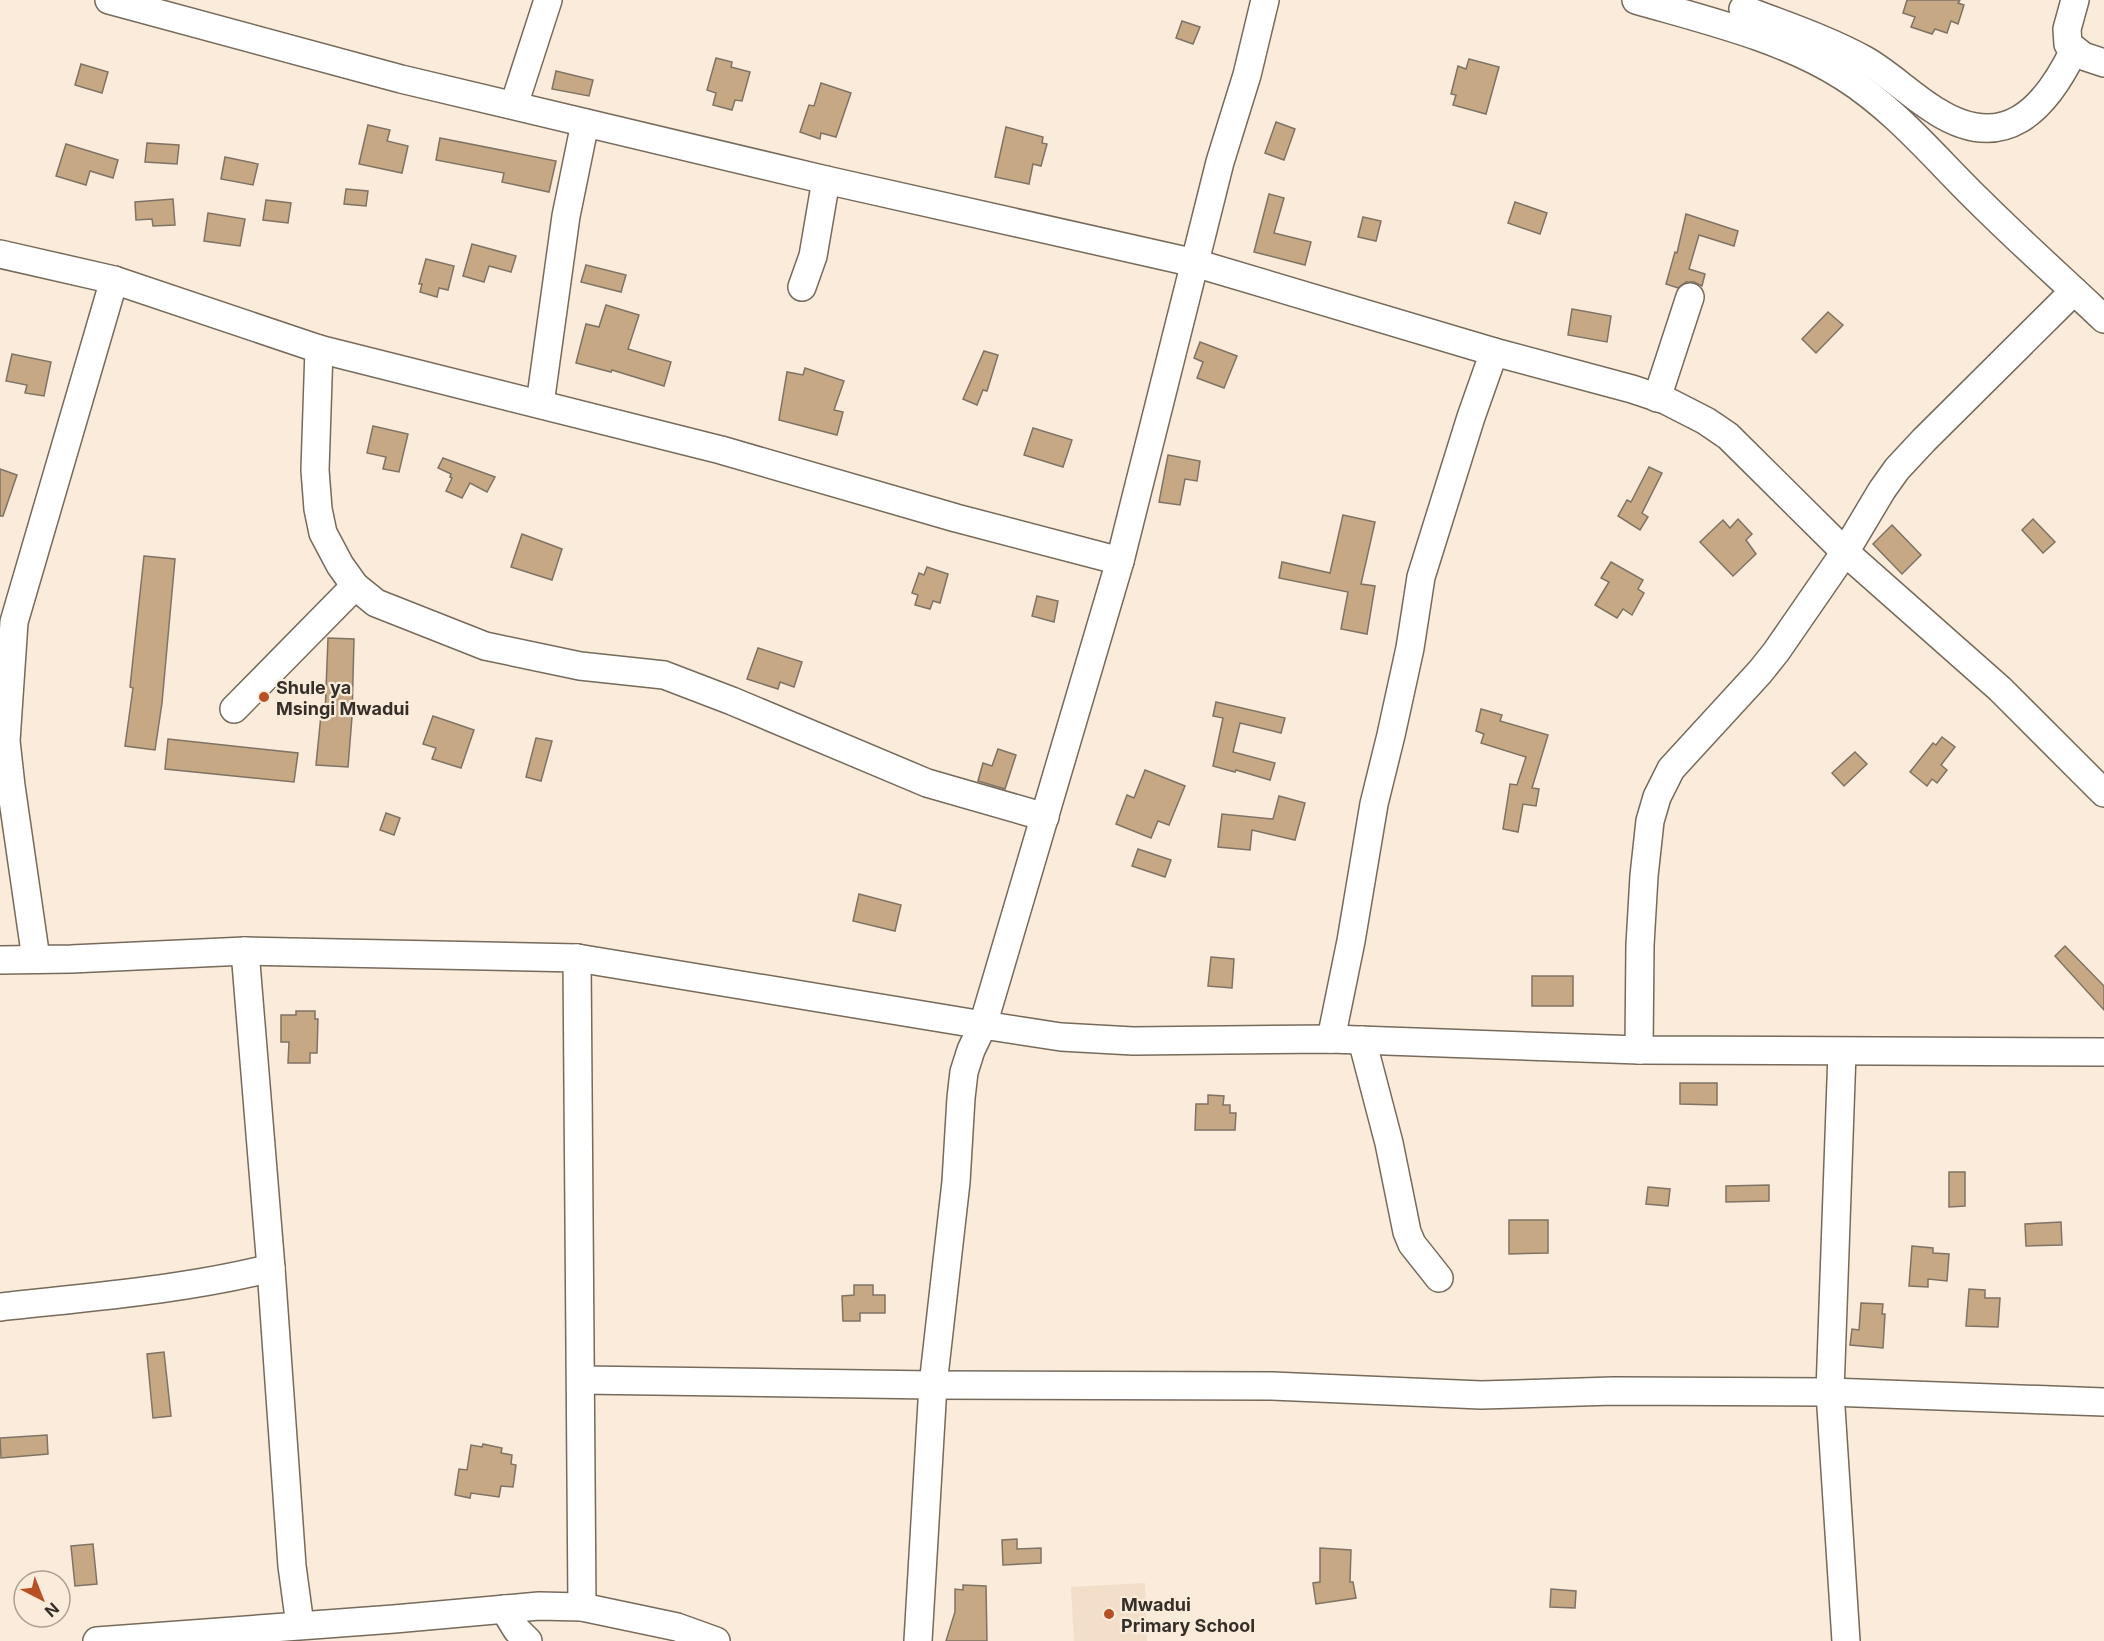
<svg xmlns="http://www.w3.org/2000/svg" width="2104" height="1641" viewBox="0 0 2104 1641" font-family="Inter,sans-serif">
	<rect width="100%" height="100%" fill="#faebda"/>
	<!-- built -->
	<polygon fill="#f3dfc9" points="1145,1583 1147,1641 1074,1641 1071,1587"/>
	<!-- building -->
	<g fill="#c6a885" stroke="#7f7364" stroke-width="1.5">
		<polygon points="1907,0 1960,0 1958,3 1964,5 1958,24 1951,21 1947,33 1935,29 1932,34 1911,27 1915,17 1903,13"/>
		<polygon points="1182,21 1200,27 1193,44 1176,38"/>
		<polygon points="716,58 732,62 731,67 750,72 742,101 735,100 732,110 713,105 716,93 707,90"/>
		<polygon points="1469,59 1499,67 1486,114 1453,105 1456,95 1451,94 1458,66 1466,69"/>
		<polygon points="81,64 108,72 102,93 75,85"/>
		<polygon points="556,71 593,80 589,96 552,89"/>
		<polygon points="821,83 851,93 836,137 821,133 820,139 800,132 809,105 814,106"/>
		<polygon points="1276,122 1295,129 1284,160 1265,153"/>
		<polygon points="368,125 390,130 387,141 408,146 402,173 359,164"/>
		<polygon points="1006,127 1043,137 1042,143 1047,144 1041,166 1033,164 1029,184 995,177"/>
		<polygon points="440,138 556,161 549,192 502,182 504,173 436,160"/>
		<polygon points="147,143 179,145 177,164 145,162"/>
		<polygon points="66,144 118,160 113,178 90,171 86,185 56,176"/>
		<polygon points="225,157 258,164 253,185 221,179"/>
		<polygon points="346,189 368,191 366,206 344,204"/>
		<polygon points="1269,194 1284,198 1274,233 1311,242 1305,265 1254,252"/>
		<polygon points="173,199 175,225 153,226 152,219 136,220 135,202"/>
		<polygon points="266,200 291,203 288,223 263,220"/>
		<polygon points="1515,202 1547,213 1540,234 1508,223"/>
		<polygon points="208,213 245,219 240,246 204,241"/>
		<polygon points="1686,214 1738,231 1734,246 1699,235 1689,269 1705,274 1702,286 1694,282 1686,282 1678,288 1666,284 1675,252 1677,253"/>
		<polygon points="1363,217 1381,221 1376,241 1358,237"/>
		<polygon points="472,244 516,256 511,272 489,266 484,282 463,276"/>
		<polygon points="426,259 454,266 448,290 439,288 437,297 420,292 422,284 419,284"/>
		<polygon points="586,265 626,275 621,292 581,282"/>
		<polygon points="606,305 639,315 628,349 671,362 664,386 612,370 611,372 576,363 586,324 599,327"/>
		<polygon points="1572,309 1611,316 1607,342 1568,335"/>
		<polygon points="1828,312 1843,325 1816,353 1802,339"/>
		<polygon points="1200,342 1237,356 1224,388 1197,378 1203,362 1194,358"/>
		<polygon points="984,351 998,355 987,391 983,390 977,405 963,399"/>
		<polygon points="12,354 51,362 44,396 25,393 27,385 6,381"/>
		<polygon points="805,368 844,381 834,410 843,412 837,435 779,420 787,372 803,375"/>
		<polygon points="373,426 408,434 399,472 383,469 386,457 367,453"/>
		<polygon points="1033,428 1072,440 1063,467 1024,455"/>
		<polygon points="1168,455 1200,461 1197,481 1185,479 1180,505 1159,502"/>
		<polygon points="443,458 495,477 487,492 470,483 462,498 446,491 452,478 450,477 451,474 438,468"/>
		<polygon points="1649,467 1662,473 1642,513 1648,517 1640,530 1618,516 1627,500 1631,502"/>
		<polygon points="0,469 17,475 3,516 0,516"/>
		<polygon points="1343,515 1375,522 1361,584 1375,586 1367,634 1341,629 1348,592 1279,578 1282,562 1330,573"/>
		<polygon points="1738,519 1752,534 1746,540 1756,554 1733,576 1700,542 1723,520 1730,528"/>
		<polygon points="2033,519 2055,542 2043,553 2022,530"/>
		<polygon points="1892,525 1921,555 1902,574 1873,544"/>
		<polygon points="522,534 562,549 552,580 511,567"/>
		<polygon points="144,556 175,559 162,703 155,750 125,746 133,688 130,687"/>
		<polygon points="1611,562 1643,580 1638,589 1644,593 1632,615 1623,609 1617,618 1595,605 1609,582 1601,578"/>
		<polygon points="927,567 948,574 940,603 933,601 930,609 915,605 918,595 912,593 919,573 924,575"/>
		<polygon points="1037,596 1058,601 1054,622 1032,616"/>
		<polygon points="328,638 354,639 352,717 348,767 316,765 321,715 325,715"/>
		<polygon points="758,648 802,662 794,687 780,682 778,689 747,679"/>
		<polygon points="1216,702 1285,718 1281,733 1240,723 1233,752 1275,763 1270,780 1236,770 1235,772 1213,766 1223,718 1213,716"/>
		<polygon points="1481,709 1502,715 1500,721 1548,735 1532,788 1539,789 1536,806 1523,804 1518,832 1503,829 1510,784 1517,785 1526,757 1481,743 1484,734 1476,731"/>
		<polygon points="433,716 474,730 461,768 432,759 436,748 423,744"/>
		<polygon points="1942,737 1955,747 1941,765 1947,770 1937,783 1932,779 1927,786 1910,772 1933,743 1936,745"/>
		<polygon points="536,738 552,741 541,781 526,777"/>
		<polygon points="168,739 298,753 294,782 165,769"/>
		<polygon points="998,749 1016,755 1005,789 978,781 983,763 992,766"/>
		<polygon points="1855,752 1867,764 1844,786 1832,773"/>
		<polygon points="1145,770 1185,786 1169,825 1158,821 1151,838 1116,824 1127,795 1134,798"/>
		<polygon points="1279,796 1305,803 1295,840 1252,830 1250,850 1218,847 1222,814 1273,819"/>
		<polygon points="386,813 400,818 394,835 380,830"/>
		<polygon points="1138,849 1171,860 1165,877 1132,866"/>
		<polygon points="859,894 901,905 895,931 853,921"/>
		<polygon points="2065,946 2104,986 2104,1010 2055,956"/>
		<polygon points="1211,957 1234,959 1232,988 1208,986"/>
		<rect x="1532" y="976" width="41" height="30"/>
		<polygon points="296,1011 315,1011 315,1019 318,1019 317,1053 310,1053 310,1063 288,1063 289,1042 281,1042 281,1015 296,1015"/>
		<polygon points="1680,1083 1717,1083 1717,1105 1680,1104"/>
		<polygon points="1208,1095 1224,1096 1223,1105 1230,1105 1230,1113 1236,1113 1235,1130 1195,1130 1196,1104 1208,1104"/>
		<polygon points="1949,1172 1965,1172 1965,1206 1949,1207"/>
		<polygon points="1769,1185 1769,1201 1726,1202 1726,1186"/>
		<polygon points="1648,1187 1670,1189 1668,1206 1646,1204"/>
		<polygon points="1509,1220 1548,1220 1548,1253 1509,1254"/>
		<polygon points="2061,1222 2062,1245 2026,1246 2025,1224"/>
		<polygon points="1912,1246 1933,1248 1933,1253 1949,1254 1947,1281 1928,1279 1928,1287 1909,1286"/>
		<polygon points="854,1285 873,1285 873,1295 885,1295 885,1313 860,1313 860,1321 843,1321 842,1296 854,1295"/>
		<polygon points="1969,1289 1985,1290 1985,1298 2000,1298 1998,1327 1966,1326"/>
		<polygon points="1861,1303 1883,1304 1882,1314 1885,1314 1883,1348 1850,1345 1852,1329 1859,1330"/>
		<polygon points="164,1352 171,1416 153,1418 147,1354"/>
		<polygon points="47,1435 48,1454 1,1458 0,1438"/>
		<polygon points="483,1444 502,1448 501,1453 512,1455 511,1464 516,1465 513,1487 501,1486 499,1497 471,1493 470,1498 455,1495 459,1469 467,1470 471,1445 482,1447"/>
		<polygon points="1017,1539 1017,1549 1041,1548 1041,1563 1003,1565 1002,1540"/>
		<polygon points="93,1544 97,1584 75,1586 71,1546"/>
		<polygon points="1320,1548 1351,1550 1350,1582 1353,1582 1356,1598 1316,1604 1313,1583 1320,1582"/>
		<polygon points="963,1585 986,1586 987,1641 946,1641 955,1612 955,1589 963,1590"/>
		<polygon points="1551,1589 1576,1591 1575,1608 1550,1607"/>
	</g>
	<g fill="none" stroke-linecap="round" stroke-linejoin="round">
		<!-- minor casing -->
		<g stroke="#766a5b" stroke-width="30">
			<g id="minor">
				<polyline points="109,0 401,79 826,180 1195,263 1494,352 1632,389 1665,400 1706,421 1728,436 1845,552 2000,689 2104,793"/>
				<path d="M1636,0C1705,20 1783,38 1844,77C1896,110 1935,158 1978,200C2019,241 2062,279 2104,319"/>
				<polyline points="2075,0 2067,29 2068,44 2083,56 2104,63"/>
				<path d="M1743,9C1784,25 1827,39 1865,60C1891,75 1911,96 1936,111C2004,154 2045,110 2074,50"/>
				<polyline points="514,105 548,0"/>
				<polyline points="0,254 114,280 319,349 721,450 956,518 1120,561"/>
				<polyline points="802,287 813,256 826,180"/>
				<polyline points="319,349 315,470 318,509 323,533 340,565 355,586 376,603 485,646 580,666 664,675 732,701 927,783 1045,817"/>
				<polyline points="1657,398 1690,297"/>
				<polyline points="540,404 566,216 585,123"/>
				<polyline points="234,709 355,586"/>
				<polyline points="245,951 271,1268 292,1566 300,1625"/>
				<polyline points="577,958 582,1607"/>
				<polyline points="36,959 11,786 6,741 14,622 114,280"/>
				<polyline points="0,960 71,959 245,951 577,958 983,1025 1061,1037 1133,1041 1331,1039 1639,1050 2104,1052"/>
				<polyline points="1331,1039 1351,941 1374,804 1391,735 1410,648 1421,577 1471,417 1494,352"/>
				<polyline points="1362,1040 1389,1143 1407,1232 1412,1244 1439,1278"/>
				<polyline points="1639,1050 1640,945 1644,876 1650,821 1657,797 1671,769 1760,672 1776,652 1845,552 1882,490 1897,469 1924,440 2074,291"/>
				<polyline points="1842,1052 1830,1392 1846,1641"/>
				<path d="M0,1307C90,1297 183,1290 271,1268"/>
				<polyline points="581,1380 933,1385 1272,1386 1481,1395 1613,1391 1830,1392 2104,1402"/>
				<polyline points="504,1609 517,1630 528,1641"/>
				<polyline points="97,1641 394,1619 539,1606 582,1607 677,1627 716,1641"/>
				<polyline points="918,1641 933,1385 956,1182 961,1098 964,1072 971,1050 983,1025 1120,561 1220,162 1247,75 1265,0"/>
			</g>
		</g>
		<!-- minor -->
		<use href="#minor" stroke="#fff" stroke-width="27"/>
	</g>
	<!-- markers -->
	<g fill="#b75125" stroke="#faebda" stroke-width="2">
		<circle cx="264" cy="697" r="6"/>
		<circle cx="1109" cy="1614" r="6"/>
	</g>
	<g text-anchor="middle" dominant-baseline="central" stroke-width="4.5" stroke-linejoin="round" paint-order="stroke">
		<!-- poi labels -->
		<g font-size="18" font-weight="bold" fill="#352f29" stroke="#faebda" text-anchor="start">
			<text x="276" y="687">Shule ya<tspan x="276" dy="21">Msingi Mwadui</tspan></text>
			<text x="1121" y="1604">Mwadui<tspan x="1121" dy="21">Primary School</tspan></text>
		</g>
	</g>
	<!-- north arrow -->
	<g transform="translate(42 1599) rotate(138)"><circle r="28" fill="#faebda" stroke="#aba093" stroke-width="1.5"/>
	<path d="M0-4.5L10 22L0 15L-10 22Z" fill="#b75125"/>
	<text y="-9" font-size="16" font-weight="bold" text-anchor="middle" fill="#352f29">N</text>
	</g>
</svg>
